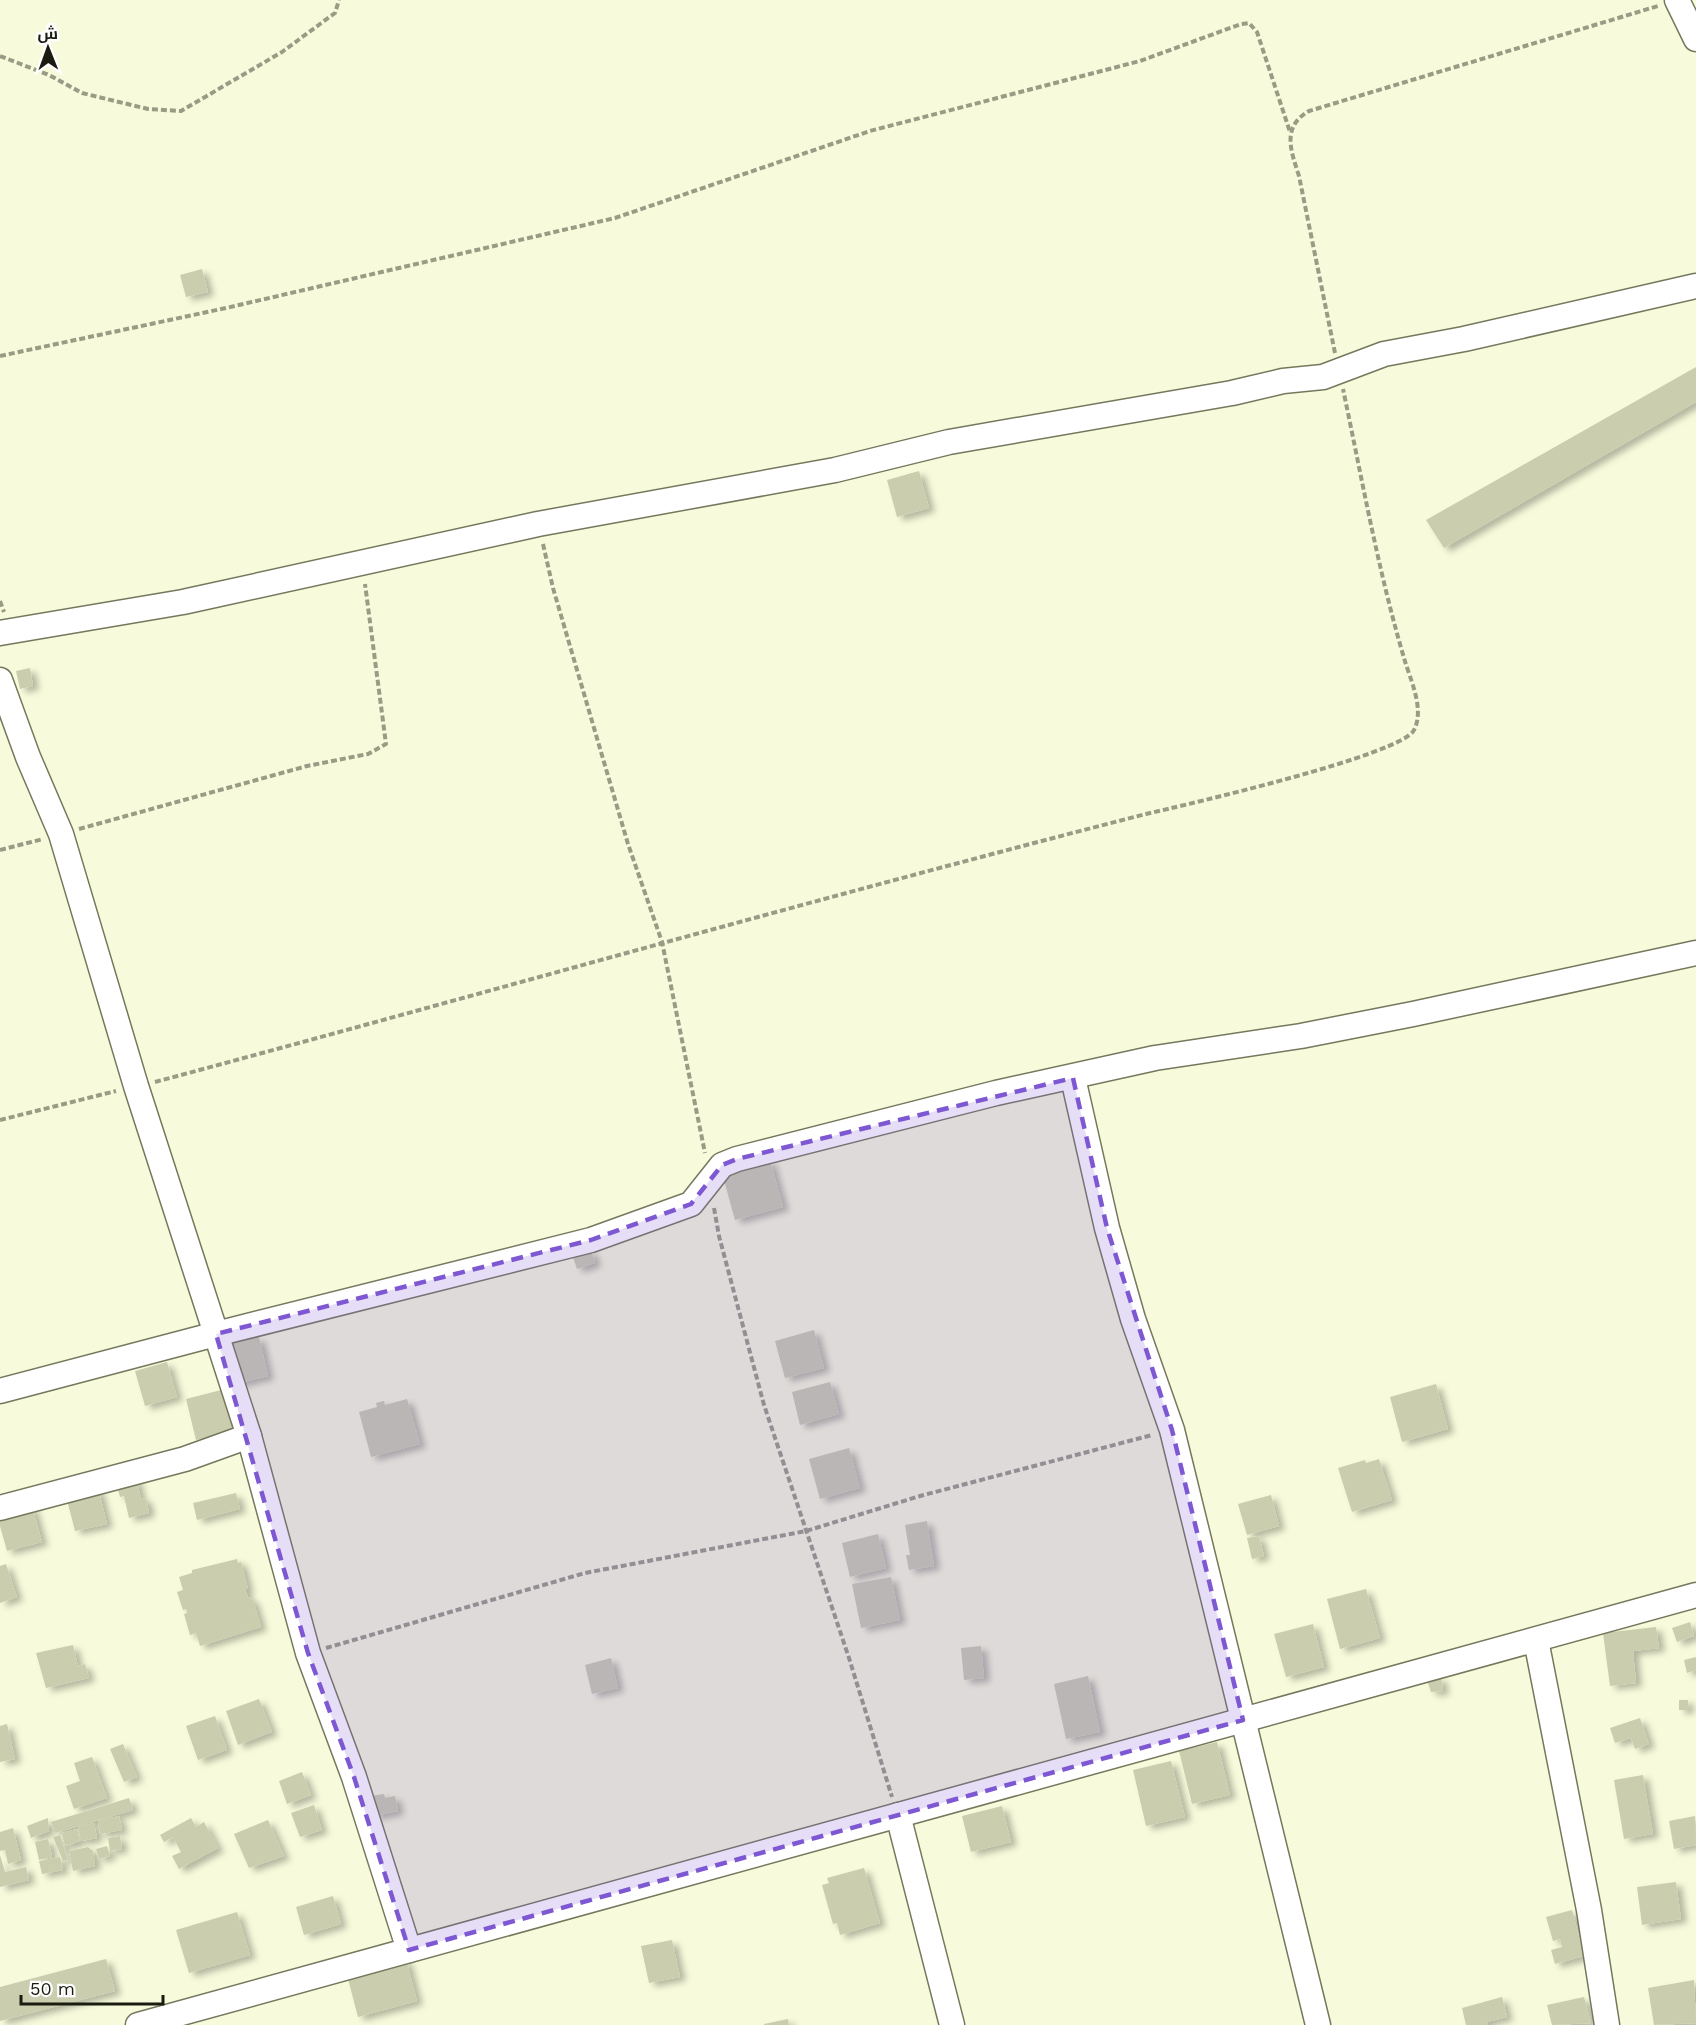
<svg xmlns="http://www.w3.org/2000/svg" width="1696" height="2025" viewBox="0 0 1696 2025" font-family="'Work Sans',Cairo,sans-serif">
	<defs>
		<filter id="shadow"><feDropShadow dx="6" dy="4" stdDeviation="3" flood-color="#0004"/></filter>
	</defs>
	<rect width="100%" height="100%" fill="#f7fbdb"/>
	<!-- building -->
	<g fill="#cacdae" filter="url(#shadow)">
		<polygon points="202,269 208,292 186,297 180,275"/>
		<polygon points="1696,367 1696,402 1444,548 1426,520"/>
		<polygon points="919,471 929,508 897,517 887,480"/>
		<polygon points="30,668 33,686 20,689 16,671"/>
		<polygon points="770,1160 783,1207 735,1220 722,1173"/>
		<polygon points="591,1250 595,1263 577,1269 573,1257"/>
		<polygon points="814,1330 824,1368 785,1378 775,1341"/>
		<polygon points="259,1337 268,1376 235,1384 226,1345"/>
		<polygon points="167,1362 177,1397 145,1406 135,1371"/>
		<polygon points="830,1382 839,1414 800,1425 792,1392"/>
		<polygon points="1436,1384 1448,1429 1402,1442 1390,1397"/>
		<polygon points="225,1389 235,1430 196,1440 186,1399"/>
		<polygon points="407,1399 420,1444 371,1457 359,1412 377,1407 376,1403 384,1401 385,1405"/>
		<polygon points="849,1448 860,1488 820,1499 809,1459"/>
		<polygon points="1379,1459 1392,1500 1352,1512 1338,1468 1365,1460 1366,1463"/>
		<polygon points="136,1478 141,1499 146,1498 149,1513 129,1518 124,1496 120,1497 116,1482"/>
		<polygon points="98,1488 107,1524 75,1531 66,1496"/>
		<polygon points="236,1493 240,1509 197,1520 193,1503"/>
		<polygon points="1271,1495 1279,1526 1247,1535 1238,1504"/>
		<polygon points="32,1506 42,1542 7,1551 0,1526 0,1514"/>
		<polygon points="927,1521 934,1566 909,1570 906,1555 910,1555 905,1525"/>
		<polygon points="878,1534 886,1568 850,1577 842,1543"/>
		<polygon points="1259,1536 1264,1556 1252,1559 1247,1538"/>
		<polygon points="237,1559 238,1563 241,1562 248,1589 245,1589 248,1597 253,1600 261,1627 200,1646 196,1633 190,1635 184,1614 187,1613 186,1609 183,1610 177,1592 183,1590 179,1577 192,1573 192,1570"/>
		<polygon points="6,1564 17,1597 0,1603 0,1566"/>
		<polygon points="891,1577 900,1620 861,1628 852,1584"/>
		<polygon points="1366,1589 1380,1638 1340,1649 1327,1599"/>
		<polygon points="1690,1622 1694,1636 1677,1642 1672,1628"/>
		<polygon points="1313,1624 1324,1667 1286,1677 1274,1634"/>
		<polygon points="1656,1627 1659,1648 1633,1651 1636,1683 1610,1686 1603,1633"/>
		<polygon points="73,1645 78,1666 85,1664 89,1678 46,1688 36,1653"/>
		<polygon points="981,1646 984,1678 964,1680 961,1648"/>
		<polygon points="1696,1657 1696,1670 1687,1673 1684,1660"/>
		<polygon points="611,1658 618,1688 592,1694 585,1665"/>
		<polygon points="1088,1676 1100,1732 1066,1739 1054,1684"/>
		<polygon points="1441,1677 1443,1691 1431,1692 1427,1680"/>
		<polygon points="259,1699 272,1732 238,1745 226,1711"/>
		<rect x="1679" y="1700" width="9" height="10"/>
		<polygon points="215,1716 227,1750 198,1760 186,1726"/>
		<polygon points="1640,1718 1649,1744 1635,1749 1631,1738 1615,1743 1610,1728"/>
		<polygon points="7,1724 15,1759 0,1762 0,1726"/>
		<polygon points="1217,1742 1230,1795 1192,1804 1179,1751"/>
		<polygon points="123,1744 137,1777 124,1782 110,1749"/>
		<polygon points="92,1757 107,1798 74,1809 66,1786 80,1781 74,1763"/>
		<polygon points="1171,1761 1185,1817 1146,1826 1133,1770"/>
		<polygon points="302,1772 311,1795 287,1804 279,1781"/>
		<polygon points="1643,1775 1653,1834 1624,1839 1614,1780"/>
		<polygon points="384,1794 385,1798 395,1796 398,1811 374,1816 371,1796"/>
		<polygon points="129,1798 133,1810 55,1833 51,1822"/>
		<polygon points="314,1805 322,1830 300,1837 291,1813"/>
		<polygon points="1002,1806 1011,1842 971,1852 962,1816"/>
		<polygon points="119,1816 122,1830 100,1834 98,1821"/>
		<polygon points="1695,1816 1696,1845 1674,1849 1669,1821"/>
		<polygon points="48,1818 49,1831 31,1838 27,1826"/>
		<polygon points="191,1818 196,1827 204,1822 218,1848 179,1869 172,1856 181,1852 173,1837 164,1842 160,1835"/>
		<polygon points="268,1820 284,1856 249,1868 234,1834"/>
		<polygon points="94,1823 97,1838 81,1841 78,1827"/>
		<polygon points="13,1828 21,1860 8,1864 5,1850 0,1851 0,1832"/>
		<polygon points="77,1829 80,1841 65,1846 62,1833"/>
		<polygon points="60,1835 68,1860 63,1861 53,1837"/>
		<polygon points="120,1836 122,1849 110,1851 108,1838"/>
		<polygon points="48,1839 52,1857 39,1860 35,1842"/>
		<polygon points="107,1846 110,1856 99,1859 96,1849"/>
		<polygon points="88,1847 93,1851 95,1866 73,1871 69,1851"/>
		<polygon points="0,1855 5,1872 26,1867 29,1880 0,1887"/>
		<polygon points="60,1857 63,1870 42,1874 39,1861"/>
		<polygon points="864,1868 880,1923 840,1935 837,1923 833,1924 822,1885 829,1883 827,1878"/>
		<polygon points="1676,1882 1681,1919 1642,1925 1637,1887"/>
		<polygon points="333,1896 341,1924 304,1935 296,1907"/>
		<polygon points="1572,1910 1584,1956 1555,1964 1551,1950 1562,1947 1560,1939 1553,1941 1546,1917"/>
		<polygon points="237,1912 250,1955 189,1973 176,1930"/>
		<polygon points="672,1940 680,1977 649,1983 641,1946"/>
		<polygon points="106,1959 115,1991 0,2021 0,1987"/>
		<polygon points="406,1959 417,2001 358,2017 347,1975 379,1964 381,1971 388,1969 387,1964"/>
		<polygon points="1694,1980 1696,2023 1654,2025 1648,1988"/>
		<polygon points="1502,1997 1507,2017 1487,2022 1488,2025 1466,2025 1462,2008"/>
		<polygon points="1584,1997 1591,2023 1552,2025 1547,2005"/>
		<polygon points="788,2019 789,2025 764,2025 764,2024"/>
	</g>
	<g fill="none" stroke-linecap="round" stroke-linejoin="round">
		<!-- minor casing -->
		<g stroke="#75785c" stroke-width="27">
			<g id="minor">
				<polyline points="1677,0 1696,39"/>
				<polyline points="0,633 183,602 538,524 835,470 949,442 1232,393 1283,381 1323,377 1384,354 1464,339 1696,286"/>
				<polyline points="0,680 28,757 61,834 136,1086 249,1436 308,1653 354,1777 409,1950"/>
				<polyline points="1073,1078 1107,1228 1133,1319 1172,1430 1318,2025"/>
				<polyline points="0,1391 216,1334 591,1240 691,1204 722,1165 737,1159 996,1093 1155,1058 1301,1036 1413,1014 1696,953"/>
				<polyline points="0,1508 185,1459 249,1436"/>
				<polyline points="1536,1640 1589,1910 1607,2025"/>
				<polyline points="898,1815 952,2025"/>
				<polyline points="138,2025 1696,1595"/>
			</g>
		</g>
		<!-- path -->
		<g stroke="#999c85" stroke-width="4" stroke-dasharray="6 3" stroke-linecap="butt">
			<polyline points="0,56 49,75 82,93 148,109 181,111 282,52 335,13 339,0"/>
			<path d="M1335,353L1299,176C1291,151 1281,127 1309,111L1658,6"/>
			<polyline points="0,356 226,308 615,218 870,131 1140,61 1241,24 1249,23 1257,32 1290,132"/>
			<polyline points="543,544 553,588 628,844 662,942 705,1153"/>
			<polyline points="0,601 4,612"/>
			<polyline points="79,829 307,766 368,754 386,744 365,584"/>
			<polyline points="0,850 43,839"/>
			<path d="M155,1082C486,993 814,899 1146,814C1185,805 1402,755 1414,730C1425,709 1410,679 1404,658C1378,570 1362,479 1343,389"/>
			<polyline points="0,1120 116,1091"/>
			<polyline points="714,1208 719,1236 764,1405 849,1658 892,1797"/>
			<polyline points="326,1648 585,1573 806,1531 920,1496 1152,1435"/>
		</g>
		<!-- minor -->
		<use href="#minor" stroke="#fff" stroke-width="24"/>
	</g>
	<!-- marked area -->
	<path fill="#7e58d2" fill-opacity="0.2" stroke="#7e58d2" stroke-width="4.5" stroke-dasharray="12 8" stroke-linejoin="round" d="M1073,1078L1107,1228L1172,1430L1243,1720L409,1950L354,1777L308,1653L216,1334L591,1240L691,1204L722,1165L737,1159Z"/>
	<!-- north arrow -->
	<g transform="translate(48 48) rotate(359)" stroke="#ffffff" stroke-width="4.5" paint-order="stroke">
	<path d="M0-4.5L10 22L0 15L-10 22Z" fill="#1a1c10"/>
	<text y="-9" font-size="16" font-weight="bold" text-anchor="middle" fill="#1a1c10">ش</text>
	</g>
	<!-- scale -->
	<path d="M21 1995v9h142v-9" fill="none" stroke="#1a1c10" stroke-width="3"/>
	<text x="30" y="1995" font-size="18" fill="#1a1c10" stroke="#ffffff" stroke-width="4.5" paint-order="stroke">50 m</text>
</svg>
